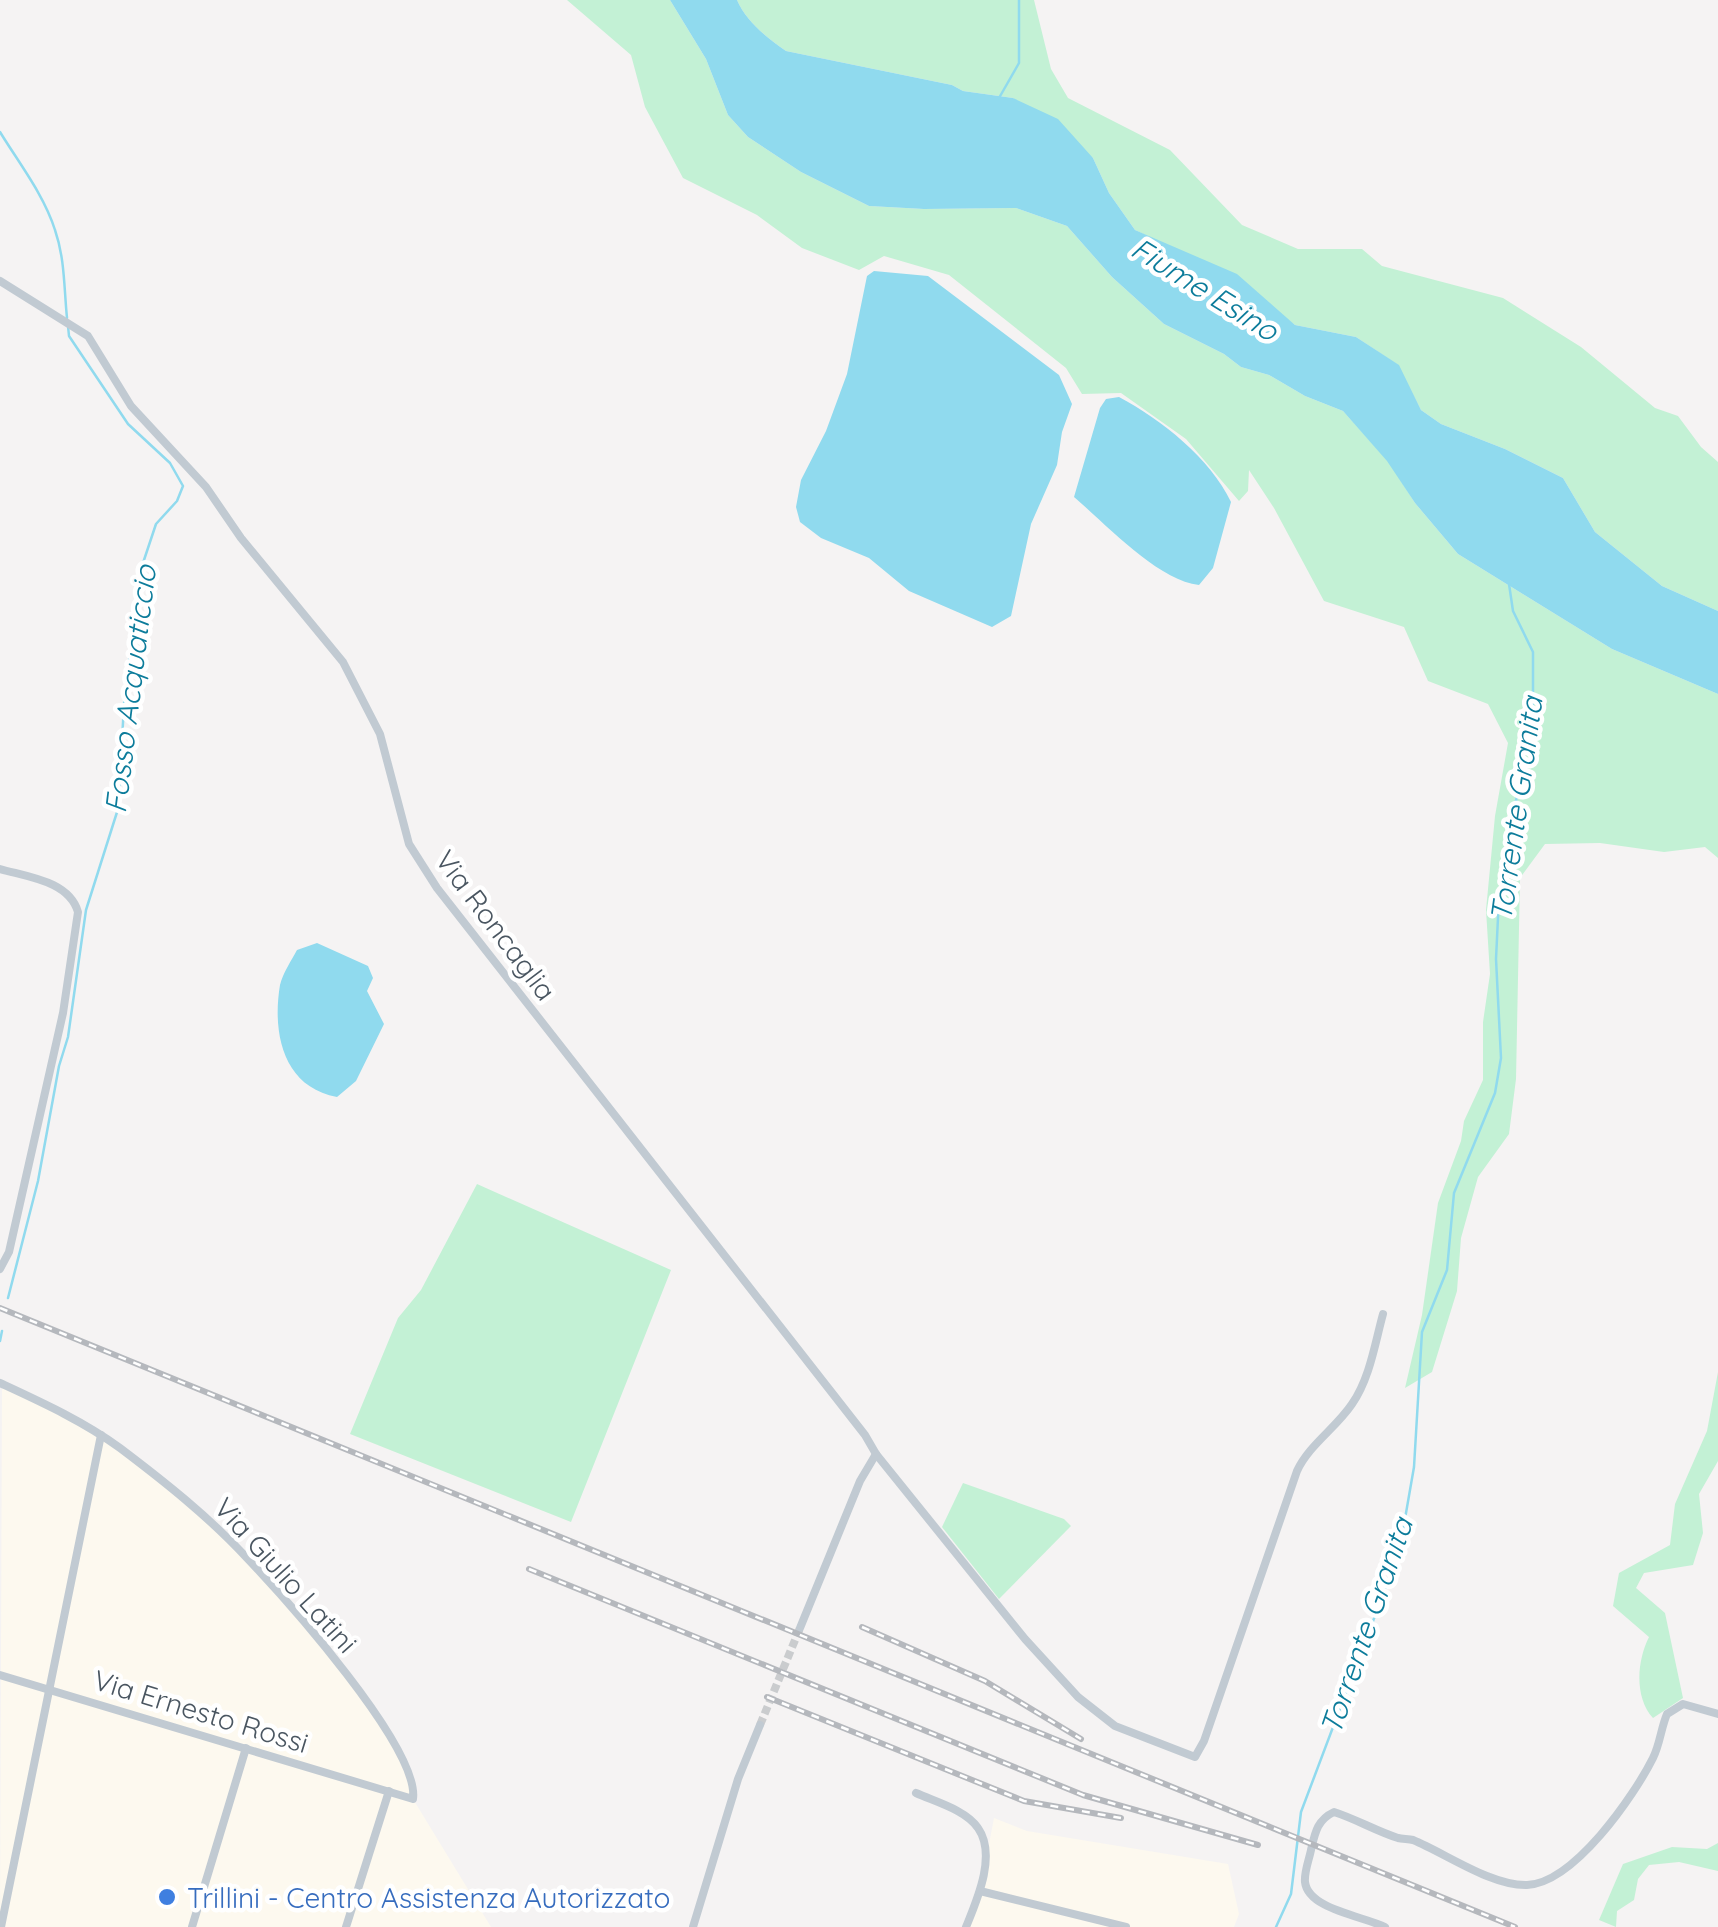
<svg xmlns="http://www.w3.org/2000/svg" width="1718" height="1927" viewBox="0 0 1718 1927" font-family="Quicksand,sans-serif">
	<rect width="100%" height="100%" fill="#f5f3f3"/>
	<!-- commercial -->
	<g fill="#fdf9ef">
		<polygon points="2,1384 101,1435 178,1493 247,1558 353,1681 404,1762 413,1799 491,1927 0,1927"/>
		<polygon points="994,1818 1027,1831 1228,1864 1239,1914 1234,1927 966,1927 980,1891"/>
	</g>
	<!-- green -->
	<g fill="#c3f1d5">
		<polygon points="567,0 670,0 706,59 728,115 748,137 801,172 869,206 924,209 1016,208 1067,226 1112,277 1164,324 1224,354 1241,367 1269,375 1305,396 1343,411 1388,461 1415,503 1458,554 1612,649 1718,694 1718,858 1705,847 1664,852 1600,843 1545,844 1520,878 1516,1079 1509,1134 1478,1177 1461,1238 1457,1291 1432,1372 1405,1388 1422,1315 1438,1203 1461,1141 1464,1121 1483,1080 1483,1022 1490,974 1486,910 1495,816 1508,743 1488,704 1428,681 1404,627 1324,601 1274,508 1249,470 1248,491 1239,501 1186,439 1121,393 1082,394 1066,368 949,275 884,256 859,270 802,248 757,215 683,178 645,107 631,55"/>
		<path d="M737,0H1034L1051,69L1068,98L1170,150L1242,225L1298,249H1362L1382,266L1503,298L1581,347L1655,408L1678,416L1701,447L1718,462V611L1662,586L1595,532L1563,478L1505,449L1441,424L1421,410L1398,365L1356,337L1295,325L1267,304L1167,245L1135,230L1109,193L1093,158L1013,98L963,91L952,85L786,51C767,38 746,21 737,0Z"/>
		<polygon points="477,1184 671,1270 571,1522 350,1434 398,1318 421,1290"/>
		<path d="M1718,1372V1461L1699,1494L1703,1533L1693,1565L1644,1573L1636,1588L1665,1613L1683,1698L1653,1718C1634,1697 1637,1661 1649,1637L1613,1606L1619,1573L1670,1545L1675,1504L1707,1431Z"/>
		<polygon points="963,1483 1064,1519 1071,1526 999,1599 942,1527"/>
		<polygon points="1718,1843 1718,1871 1679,1862 1649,1865 1638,1879 1634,1900 1617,1911 1616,1927 1599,1920 1623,1864 1672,1847 1707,1849"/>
	</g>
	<!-- water -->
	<g fill="#90daee">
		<path d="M670,0H737C746,21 767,38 786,51L952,85L963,91L1013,98L1058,119L1093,158L1109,193L1135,230L1237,274L1295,325L1356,337L1399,365L1421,410L1441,424L1505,449L1563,478L1595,532L1662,586L1718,611V694L1612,649L1458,554L1415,503L1387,461L1343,411L1305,396L1269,375L1241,367L1224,354L1164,324L1112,277L1067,226L1016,208L924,209L869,206L801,172L748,137L728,115L706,59Z"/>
		<polygon points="874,271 928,276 1059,375 1072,404 1062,432 1057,465 1031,524 1011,616 992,627 909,591 869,558 821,538 800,522 796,507 801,480 826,431 847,374 867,276"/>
		<path d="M1119,397C1162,420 1210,458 1231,502L1213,568L1199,585C1157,580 1107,525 1074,497L1100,408L1106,399Z"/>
		<path d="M317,943L368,966L373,978L367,991L384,1024L356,1081L337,1097C283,1087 272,1033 280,985C283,973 291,961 297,950Z"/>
	</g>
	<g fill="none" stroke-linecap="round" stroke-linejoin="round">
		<!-- stream -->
		<g stroke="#90daee" stroke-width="2.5">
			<polyline points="999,98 1019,63 1019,0"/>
			<path d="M0,132C19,163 44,195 55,230C65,259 64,289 67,318"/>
			<polyline points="8,1298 38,1181 59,1066 68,1037 86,910 118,809 125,688 143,563 156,524 177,501 183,486 170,463 128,424 69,336 68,326"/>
			<polyline points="0,1341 2,1331"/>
			<polyline points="1276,1927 1291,1894 1301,1812 1387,1584 1402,1536 1414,1467 1422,1332 1447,1270 1454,1193 1495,1093 1501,1058 1496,959 1499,897 1533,705 1533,652 1513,611 1509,584"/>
		</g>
		<!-- minor-tunnel -->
		<polyline stroke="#caccce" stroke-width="8" stroke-dasharray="8 4" stroke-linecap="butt" points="760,1725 800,1628"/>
		<!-- minor -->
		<g stroke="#c1cad2" stroke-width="8">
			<path d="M0,281L88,336L131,406L206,487L241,538L343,662L380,734L409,844L437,888L865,1435L876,1454L1025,1639L1078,1697L1115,1726L1195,1757L1204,1741L1297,1471C1309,1445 1336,1428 1352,1404C1370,1378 1375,1343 1383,1314"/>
			<path d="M0,869C28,877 69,881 78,912L63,1013L9,1252L0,1269"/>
			<path d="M0,1383C41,1402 83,1421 120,1448C165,1482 209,1517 247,1558C285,1598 420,1748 413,1799L0,1675"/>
			<polyline points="800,1628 860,1481 876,1454"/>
			<path d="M916,1793C936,1802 966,1810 978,1828C997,1855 977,1900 966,1927"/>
			<polyline points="980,1891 1126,1927"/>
			<polyline points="1,1927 101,1435"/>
			<polyline points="192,1927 246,1748"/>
			<polyline points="346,1927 389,1791"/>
			<polyline points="693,1927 738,1779 760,1725"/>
			<path d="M1385,1927C1362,1916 1308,1909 1305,1882C1304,1872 1309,1860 1311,1850C1315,1833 1317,1820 1334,1812C1356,1819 1376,1831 1398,1838C1402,1839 1409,1839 1413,1840C1445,1853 1491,1886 1527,1885C1574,1883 1634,1796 1653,1758C1660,1744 1661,1728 1667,1714L1683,1704L1718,1714"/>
		</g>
		<!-- rail casing -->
		<g stroke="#b5b8bd" stroke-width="6">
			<g id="rail">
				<polyline points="0,1308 1515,1927"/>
				<polyline points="529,1569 1083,1795 1258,1845"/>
				<polyline points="862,1627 985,1681 1081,1739"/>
				<polyline points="767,1697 1024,1801 1121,1818"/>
			</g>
		</g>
		<!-- rail -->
		<use href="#rail" stroke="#fff" stroke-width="2.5" stroke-dasharray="8" stroke-linecap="butt"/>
	</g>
	<!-- markers -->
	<circle fill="#3f7fe0" stroke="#fff" stroke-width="4" cx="167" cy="1897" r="10"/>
	<g text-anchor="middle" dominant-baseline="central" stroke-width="9" stroke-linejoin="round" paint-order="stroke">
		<!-- street labels -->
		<g font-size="28" fill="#4a5661" stroke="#fff">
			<text transform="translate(496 925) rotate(53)">Via Roncaglia</text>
			<text transform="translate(286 1575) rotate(48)">Via Giulio Latini</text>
			<text transform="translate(201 1711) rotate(17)">Via Ernesto Rossi</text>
		</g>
		<!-- shop labels -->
		<g font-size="28" fill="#366cbe" stroke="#fff" text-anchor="start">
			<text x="187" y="1897">Trillini - Centro Assistenza Autorizzato</text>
		</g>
		<!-- water labels -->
		<g font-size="30" font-style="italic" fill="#0c7c9b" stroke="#fff">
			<text transform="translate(1205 289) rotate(32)">Fiume Esino</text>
			<text transform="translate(130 689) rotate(-83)">Fosso Acquaticcio</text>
			<text transform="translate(1516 809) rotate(-82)">Torrente Granita</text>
			<text transform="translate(1366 1626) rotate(-71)">Torrente Granita</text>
		</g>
	</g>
</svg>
